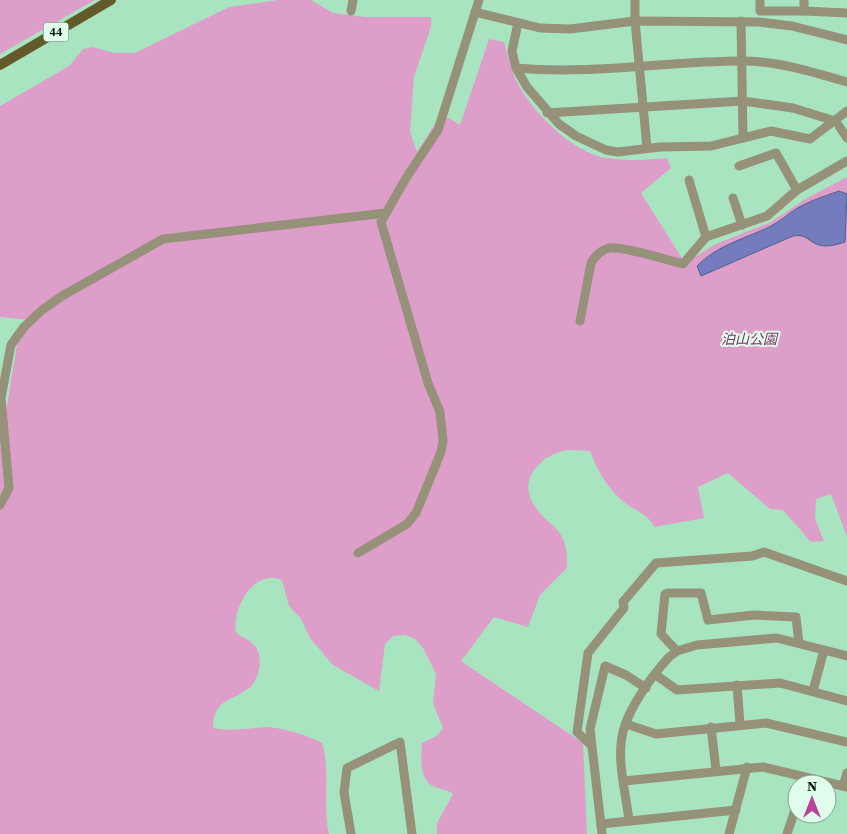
<svg xmlns="http://www.w3.org/2000/svg" width="847" height="834" viewBox="0 0 847 834" font-family="'Source Serif 4','Noto Sans JP',serif">
	<rect width="100%" height="100%" fill="#a9e4c1"/>
	<!-- green -->
	<g fill="#de9eca">
		<polygon points="0,0 95,0 0,54"/>
		<path d="M278,0H311L333,13L365,17H431V27L414,77L410,132L417,152L438,119L449,118L460,125L489,39L504,42C508,55 511,70 517,82C531,111 573,153 606,158C626,161 647,160 667,158L671,168L641,193L685,263L716,244L771,222L807,198L847,177V537L831,494L816,499L815,519L824,541L811,542L783,510L770,509L728,473L698,487L704,518L654,527C648,514 636,511 625,503C607,488 598,472 590,451C582,451 571,449 563,451C542,456 521,476 531,499C545,530 569,521 567,568L540,595L528,627L494,617L461,661L583,743L587,834H437V823L453,794C447,789 438,789 431,785C419,777 421,755 422,743L437,736L443,728L433,703L436,674L423,648L415,639L405,635L393,636L385,644L379,691L333,665L310,638L301,619L289,606L282,580C253,569 232,608 236,633C242,637 250,640 255,646C264,656 259,681 249,688C230,703 214,698 213,728C232,732 247,728 266,727C281,727 309,736 322,743C331,768 322,806 329,834H0V406H7L17,345L30,320L0,317V106L69,66L83,49L93,47L114,53H135L229,7Z"/>
	</g>
	<!-- water -->
	<path fill="#747cbe" stroke="#535f8a" d="M839,191L847,194L845,242C836,245 825,248 816,244C807,239 804,234 793,236L701,276L697,266C719,244 743,240 771,226C780,221 787,215 796,209C809,201 825,196 839,191Z"/>
	<g fill="none" stroke-linecap="round" stroke-linejoin="round">
		<!-- minor -->
		<g stroke="#969179" stroke-width="9">
			<polyline points="635,0 635,21 647,148"/>
			<polyline points="760,0 760,11 804,11"/>
			<polyline points="804,0 804,11 847,13"/>
			<polyline points="351,11 353,0"/>
			<polyline points="475,12 540,28 570,29 635,21 759,22 792,26 847,40"/>
			<polyline points="741,21 743,138"/>
			<polyline points="518,23 512,51 516,68 527,87 559,124 576,136 606,150 618,152 660,147 711,146 771,131 810,139 847,111"/>
			<path d="M516,68C592,75 667,61 742,61C778,61 813,72 847,82"/>
			<polyline points="547,113 743,101 793,108 835,121"/>
			<polyline points="839,126 847,138"/>
			<polyline points="739,166 776,153 797,190"/>
			<polyline points="689,180 706,237"/>
			<polyline points="733,198 742,225"/>
			<path d="M580,321L591,263C595,256 601,250 609,248C623,246 667,260 683,264L706,237L767,216L797,190L847,161"/>
			<polyline points="0,505 9,488 1,398 11,345 24,327 42,310 62,296 163,239 386,213"/>
			<polyline points="358,553 407,524 416,513 441,452 443,441 440,412 428,383 381,222 406,178 438,130 479,0"/>
			<polyline points="677,651 661,634 665,594 668,593 701,593 708,620 754,615 796,617 799,643"/>
			<polyline points="656,675 677,690 780,683 847,701"/>
			<polyline points="737,685 740,724"/>
			<polyline points="813,691 824,650"/>
			<polyline points="626,724 656,734 766,723 847,742"/>
			<polyline points="711,727 716,770"/>
			<polyline points="591,745 577,732 588,653 624,608 623,602 656,563 752,556 764,552 847,581"/>
			<polyline points="624,781 763,767 847,787"/>
			<polyline points="843,786 847,773"/>
			<path d="M629,821C626,793 616,759 623,732C629,707 652,676 669,657L677,651L697,645L777,638L847,656"/>
			<polyline points="601,824 736,810"/>
			<polyline points="351,834 344,792 347,768 400,742 412,834"/>
			<polyline points="602,834 590,729 605,666 626,675 646,688"/>
			<polyline points="729,834 747,767"/>
			<polyline points="787,834 797,804"/>
		</g>
		<!-- major -->
		<polyline stroke="#635a2c" stroke-width="10" points="0,65 111,0"/>
	</g>
	<g text-anchor="middle" dominant-baseline="central" stroke-width="4" stroke-linejoin="round" paint-order="stroke">
		<!-- shield labels -->
		<rect fill="#e0fdeb" stroke="#476052" stroke-width="1" x="43.5" y="22.5" width="25" height="19" rx="4"/>
		<g font-size="12" font-weight="bold" fill="#051c10">
			<text x="56" y="32">44</text>
		</g>
		<!-- park labels -->
		<g font-size="14" font-style="italic" fill="#80316d" stroke="#e0fdeb">
			<text x="749" y="339">泊山公園</text>
		</g>
	</g>
	<!-- north arrow -->
	<g transform="translate(812 799)"><circle r="24" fill="#e0fdeb" stroke="#88a393"/>
	<path d="M0-4L9 19L0 12L-9 19Z" fill="#b7439b"/>
	<text y="-8" font-size="14" font-weight="bold" text-anchor="middle" fill="#051c10">N</text>
	</g>
</svg>
